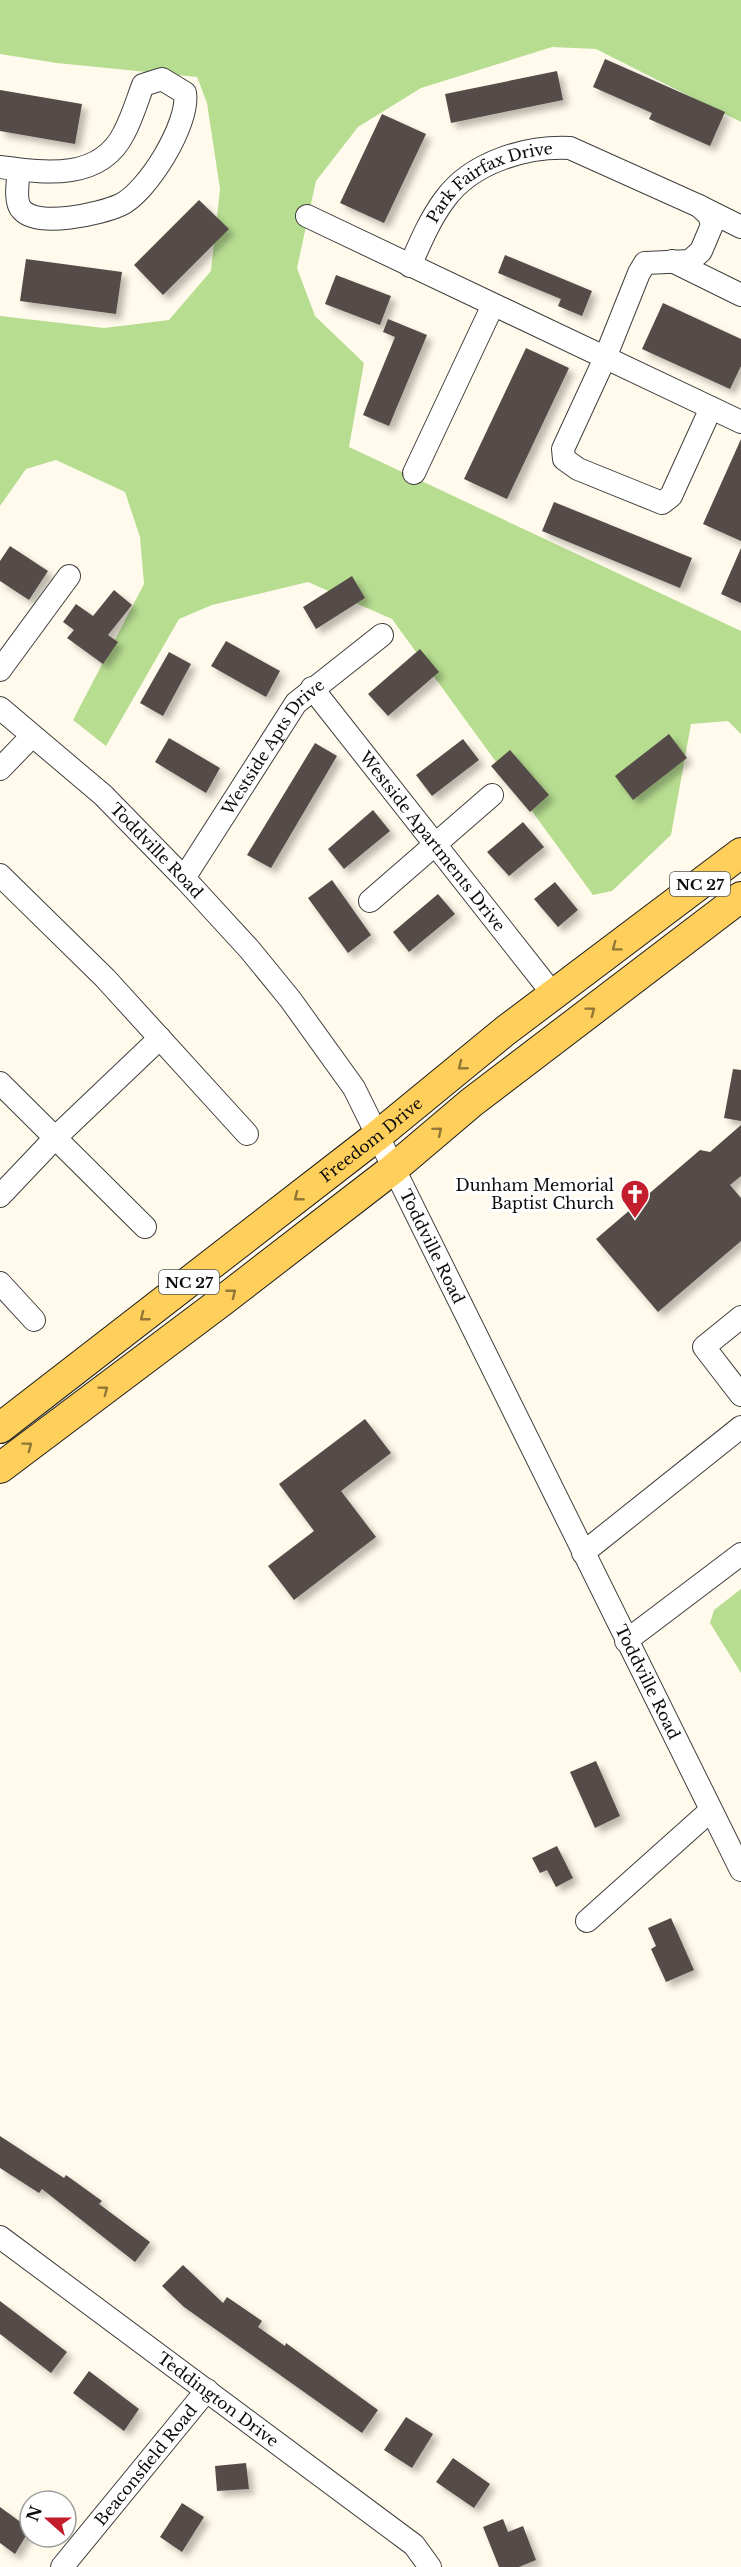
<svg xmlns="http://www.w3.org/2000/svg" width="741" height="2567" viewBox="0 0 741 2567" font-family="'Libre Baskerville',serif">
	<defs>
		<filter id="shadow"><feDropShadow dx="5.5" dy="5.5" stdDeviation="3" flood-color="#0004"/></filter>
	</defs>
	<rect width="100%" height="100%" fill="#fffaeb"/>
	<!-- forest -->
	<g fill="#b7dd91">
		<polygon points="0,0 741,0 741,122 596,49 552,47 421,88 358,127 316,181 297,268 315,316 364,363 349,447 741,631 741,734 728,721 691,724 671,835 612,891 593,895 392,619 308,582 212,605 179,619 106,746 73,720 144,584 140,537 125,492 56,460 26,469 0,506 0,316 104,328 169,320 211,271 220,189 207,103 197,77 57,63 0,54"/>
		<polygon points="741,1589 741,1673 710,1623 714,1610"/>
	</g>
	<!-- building -->
	<g fill="#554c48" filter="url(#shadow)">
		<polygon points="605,59 725,112 710,146 649,119 652,113 593,87"/>
		<polygon points="557,71 563,100 451,123 445,94"/>
		<polygon points="0,90 82,104 75,144 0,131"/>
		<polygon points="382,114 426,134 384,223 340,203"/>
		<polygon points="199,200 229,229 163,295 134,265"/>
		<polygon points="505,255 592,291 582,316 558,306 561,299 498,273"/>
		<polygon points="26,259 122,272 116,314 20,301"/>
		<polygon points="336,275 391,296 380,325 325,304"/>
		<polygon points="663,303 741,339 741,366 730,389 642,349"/>
		<polygon points="388,319 427,335 389,426 363,415 395,337 383,332"/>
		<polygon points="526,348 569,368 507,499 464,479"/>
		<polygon points="741,439 741,541 703,524"/>
		<polygon points="554,502 692,558 680,588 542,531"/>
		<polygon points="10,546 48,571 29,600 0,581 0,561"/>
		<polygon points="741,548 741,603 721,594"/>
		<polygon points="352,576 365,598 316,629 303,607"/>
		<polygon points="114,590 132,605 108,635 118,642 103,664 67,638 74,630 63,622 76,604 93,616"/>
		<polygon points="226,641 280,671 266,697 211,666"/>
		<polygon points="420,649 439,672 388,716 368,694"/>
		<polygon points="169,652 191,664 163,716 140,703"/>
		<polygon points="669,734 687,758 633,800 615,776"/>
		<polygon points="169,738 220,768 206,793 155,762"/>
		<polygon points="463,739 479,760 432,796 416,775"/>
		<polygon points="315,743 337,756 271,868 247,855"/>
		<polygon points="510,750 549,795 530,812 491,766"/>
		<polygon points="373,810 390,831 344,869 328,849"/>
		<polygon points="523,822 544,847 509,876 487,852"/>
		<polygon points="332,880 371,935 348,953 308,898"/>
		<polygon points="555,882 578,910 558,927 534,899"/>
		<polygon points="438,894 455,914 409,952 393,932"/>
		<polygon points="733,1069 741,1070 741,1121 724,1118"/>
		<polygon points="741,1125 741,1176 730,1185 741,1198 741,1241 658,1312 596,1239 700,1150 710,1152"/>
		<polygon points="365,1419 391,1453 341,1491 376,1537 294,1600 268,1566 314,1531 279,1484"/>
		<polygon points="596,1761 620,1816 595,1828 570,1772"/>
		<polygon points="557,1846 573,1878 556,1887 547,1870 540,1873 532,1858"/>
		<polygon points="671,1918 694,1970 666,1982 651,1949 656,1946 648,1928"/>
		<polygon points="0,2136 64,2178 66,2175 102,2201 99,2204 150,2242 135,2262 42,2189 39,2193 0,2168"/>
		<polygon points="183,2265 223,2303 227,2297 262,2321 258,2327 285,2346 286,2343 378,2410 362,2433 184,2307 162,2286"/>
		<polygon points="0,2301 67,2352 51,2373 0,2334"/>
		<polygon points="89,2371 139,2409 124,2431 73,2393"/>
		<polygon points="406,2417 433,2434 412,2468 384,2450"/>
		<polygon points="453,2458 490,2484 474,2508 436,2482"/>
		<polygon points="246,2463 249,2489 217,2491 215,2466"/>
		<polygon points="182,2503 204,2517 182,2552 160,2537"/>
		<polygon points="0,2507 30,2529 15,2554 0,2543"/>
		<polygon points="503,2519 508,2532 523,2526 536,2560 519,2567 499,2567 483,2527"/>
	</g>
	<g fill="none" stroke-linecap="round" stroke-linejoin="round">
		<!-- minor casing -->
		<g stroke="#3f3f3f" stroke-width="24">
			<g id="minor">
				<path d="M0,167C45,173 100,181 124,133C132,118 137,101 143,85L162,79L185,93C190,123 147,193 120,205C100,214 38,228 22,210C14,202 18,181 19,170"/>
				<polyline points="699,206 741,227"/>
				<polyline points="307,216 741,422"/>
				<polyline points="672,261 741,295"/>
				<path id="s1" d="M410,266C420,243 430,219 445,199C472,162 526,146 570,148L699,206L709,215L712,225L701,251L690,261L645,263L639,273L605,358L563,449L564,459L578,469L662,503L671,496L711,408"/>
				<polyline points="414,473 493,305"/>
				<polyline points="0,670 69,576"/>
				<path id="s2" d="M312,688L553,994"/>
				<path id="s3" d="M0,708L103,795L184,878L250,950L290,999L354,1088L741,1870"/>
				<polyline points="0,769 32,736"/>
				<polyline points="0,875 105,978 247,1134"/>
				<path id="s4" d="M184,878L296,703L382,635"/>
				<polyline points="370,901 492,795"/>
				<polyline points="0,1083 145,1227"/>
				<polyline points="0,1196 55,1138 160,1038"/>
				<polyline points="0,1283 34,1320"/>
				<polyline points="741,1317 704,1347 741,1395"/>
				<polyline points="583,1553 741,1427"/>
				<polyline points="626,1641 741,1554"/>
				<polyline points="587,1921 710,1811"/>
				<path id="s5" d="M0,2237L414,2545L430,2567"/>
				<path id="s6" d="M62,2567L207,2390"/>
			</g>
		</g>
		<!-- major casing -->
		<g stroke="#1d1d1d" stroke-width="32">
			<g id="major">
				<path id="s7" d="M0,1428L377,1136L505,1031L741,853"/>
				<polyline points="0,1468 222,1301 393,1169 472,1102 741,897"/>
			</g>
		</g>
		<!-- minor -->
		<use href="#minor" stroke="#fff" stroke-width="22"/>
		<!-- major -->
		<use href="#major" stroke="#ffcf5b" stroke-width="30"/>
	</g>
	<!-- one-way arrows -->
	<defs><path id="oneway-chevron" d="M-2-3.5L2.5 0L-2 3.5" fill="none" stroke-width="1.6" stroke-linecap="round" stroke-linejoin="round" transform="scale(1.5)"/></defs>
	<g stroke="#927737">
		<use href="#oneway-chevron" transform="translate(616 947) rotate(143)"/>
		<use href="#oneway-chevron" transform="translate(591 1011) rotate(-37)"/>
		<use href="#oneway-chevron" transform="translate(462 1066) rotate(141)"/>
		<use href="#oneway-chevron" transform="translate(438 1131) rotate(-40)"/>
		<use href="#oneway-chevron" transform="translate(298 1197) rotate(142)"/>
		<use href="#oneway-chevron" transform="translate(232 1293) rotate(-38)"/>
		<use href="#oneway-chevron" transform="translate(144 1317) rotate(142)"/>
		<use href="#oneway-chevron" transform="translate(104 1390) rotate(-37)"/>
		<use href="#oneway-chevron" transform="translate(28 1446) rotate(-37)"/>
	</g>
	<!-- icons -->
	<defs>
		<g id="church-pin" transform="scale(1.5)"><path d="M0 17L-7.5 6A9.5 9.5 0 1 1 7.5 6Z" fill="#c41d2d" stroke="#fff"/><path d="M-1.2-6h2.4v3.5h3.3v2.4h-3.3V6h-2.4V-.1h-3.3v-2.4h3.3Z" fill="#fff"/></g>
	</defs>
	<g fill-rule="evenodd">
		<use href="#church-pin" x="635" y="1194"/>
	</g>
	<g text-anchor="middle" dominant-baseline="central" stroke-width="6" stroke-linejoin="round" paint-order="stroke">
		<!-- shield labels -->
		<g fill="#fff" stroke="#555" stroke-width="1.5">
			<rect x="670" y="872" width="60" height="24" rx="4.5"/>
			<rect x="159" y="1270" width="60" height="24" rx="4.5"/>
		</g>
		<g font-size="15" font-weight="bold" fill="#0c0c0c">
			<text x="700" y="884">NC 27</text>
			<text x="189" y="1282">NC 27</text>
		</g>
		<!-- street labels -->
		<g font-size="16" fill="#0c0c0c" stroke="#fff">
			<text stroke="none"><textPath href="#s1" startOffset="124">Park Fairfax Drive</textPath></text>
			<text stroke="none"><textPath href="#s4" startOffset="159">Westside Apts Drive</textPath></text>
			<text stroke="none"><textPath href="#s2" startOffset="195">Westside Apartments Drive</textPath></text>
			<text stroke="none"><textPath href="#s3" startOffset="212">Toddville Road</textPath></text>
			<text stroke="none"><textPath href="#s7" startOffset="470">Freedom Drive</textPath></text>
			<text stroke="none"><textPath href="#s3" startOffset="698">Toddville Road</textPath></text>
			<text stroke="none"><textPath href="#s3" startOffset="1184">Toddville Road</textPath></text>
			<text stroke="none"><textPath href="#s5" startOffset="272">Teddington Drive</textPath></text>
			<text stroke="none"><textPath href="#s6" startOffset="132">Beaconsfield Road</textPath></text>
		</g>
		<!-- poi labels -->
		<g font-size="16" fill="#0c0c0c" stroke="#fff" text-anchor="end">
			<text x="614" y="1185">Dunham Memorial<tspan x="614" dy="18">Baptist Church</tspan></text>
		</g>
	</g>
	<!-- north arrow -->
	<g transform="translate(48 2519) rotate(291)"><circle r="28" fill="#ffffff" stroke="#9e9e9e" stroke-width="1.5"/>
	<path d="M0-4.5L10 22L0 15L-10 22Z" fill="#c41d2d"/>
	<text y="-9" font-size="16" font-weight="bold" text-anchor="middle" fill="#0c0c0c">N</text>
	</g>
</svg>
